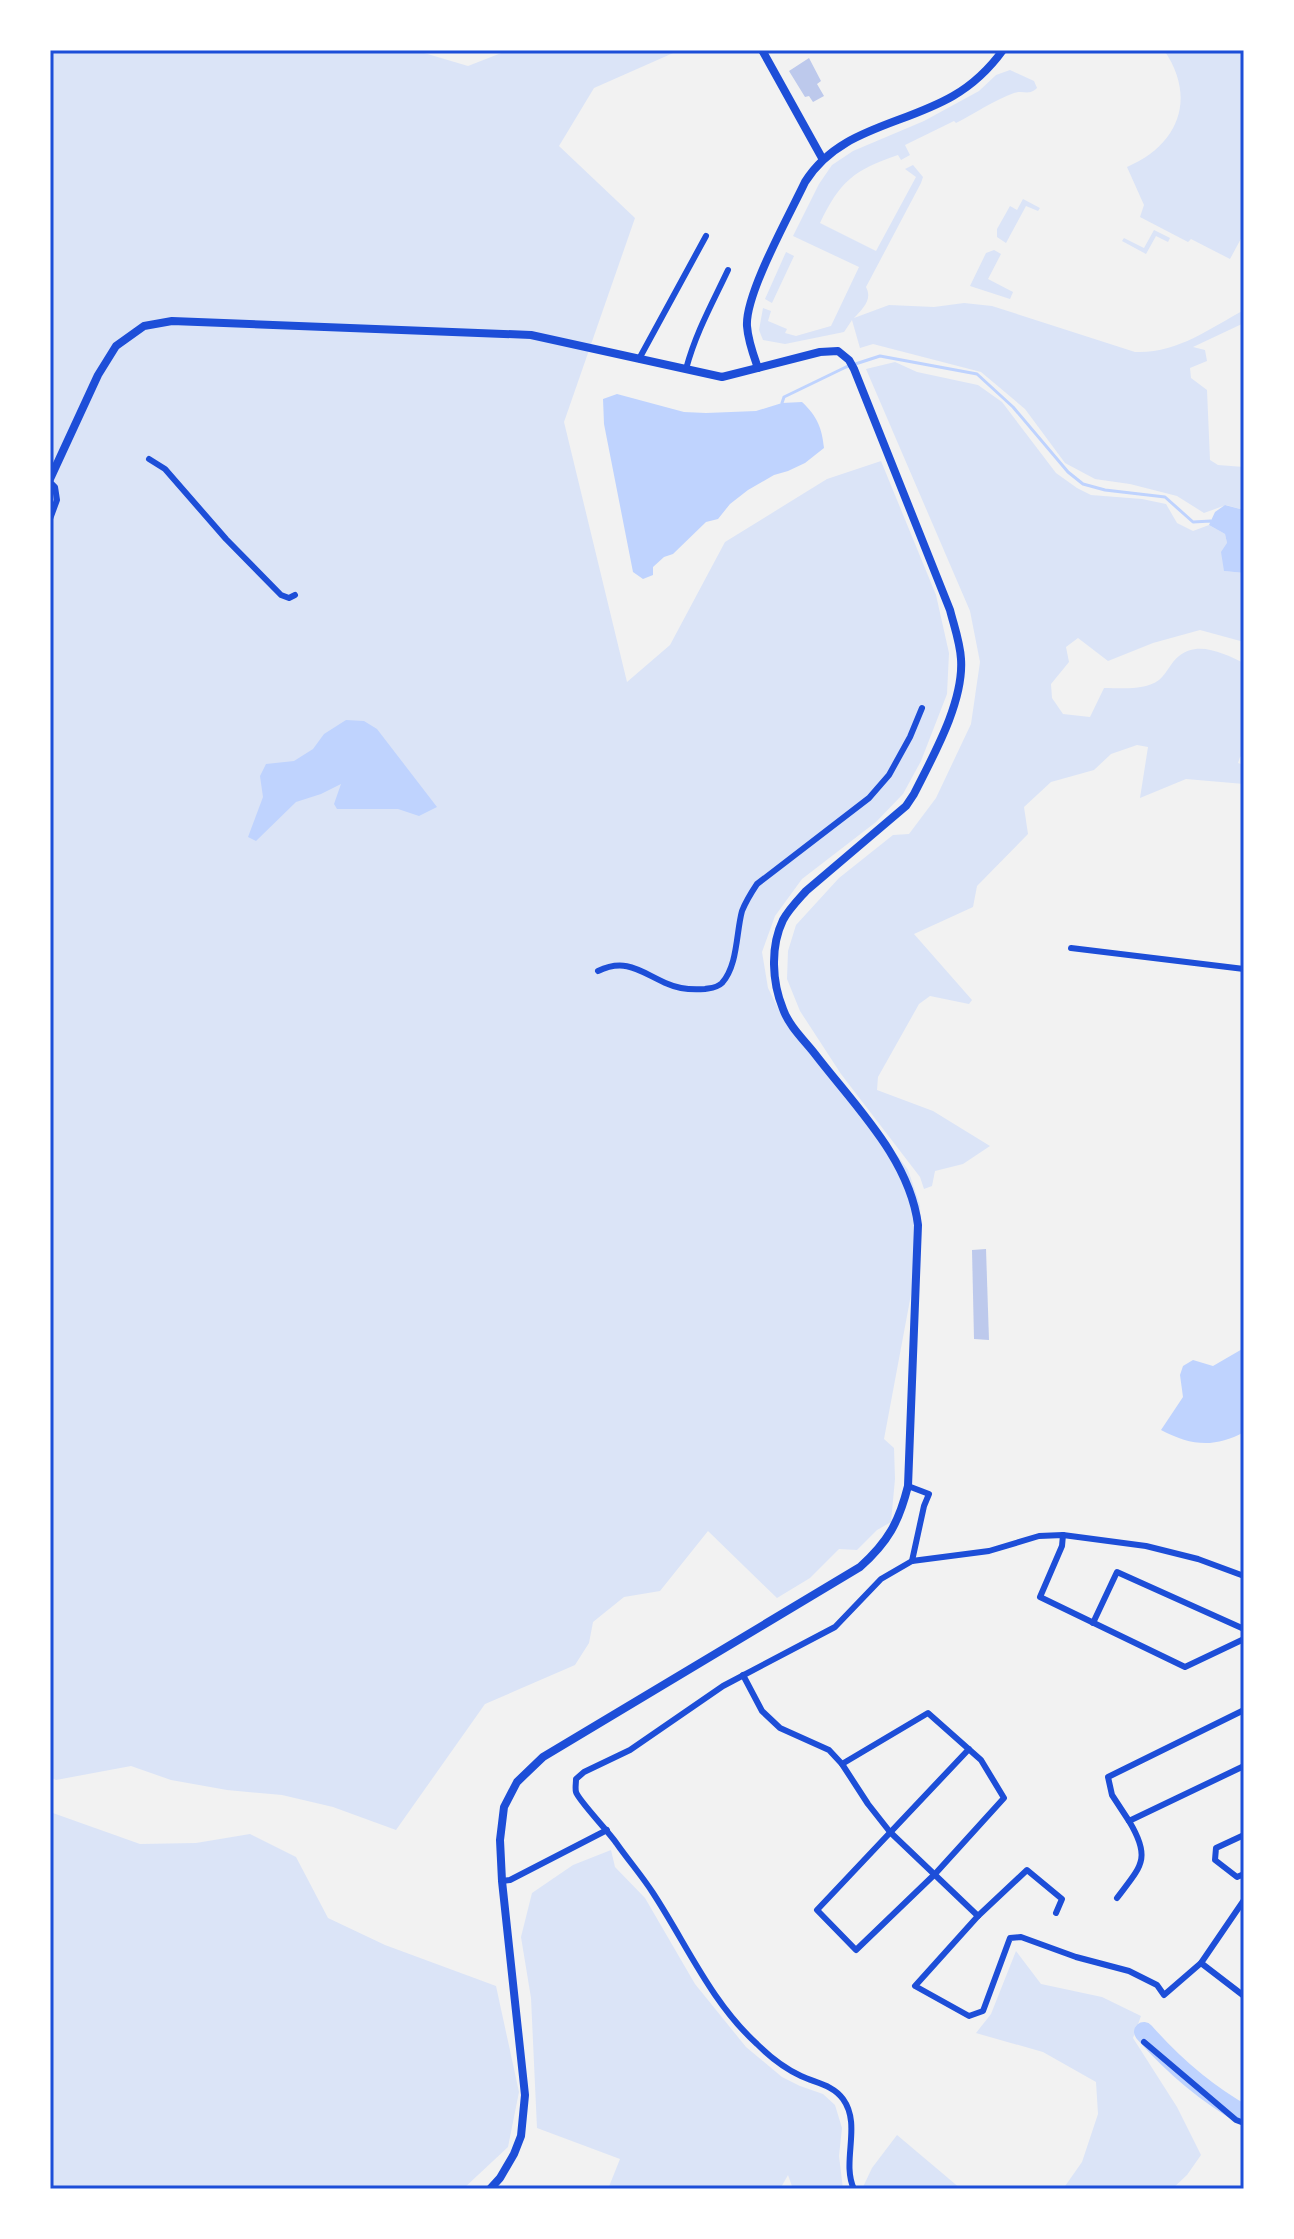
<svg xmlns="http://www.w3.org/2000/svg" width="1294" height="2239" viewBox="0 0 1294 2239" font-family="'Nunito Sans',sans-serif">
	<rect width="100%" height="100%" fill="#f2f2f2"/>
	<!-- green -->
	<g fill="#dbe4f7">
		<polygon points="50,50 414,50 468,66 509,50 680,50 594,88 559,146 635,218 564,422 627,682 670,645 725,542 827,479 881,461 936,595 949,653 947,694 921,761 903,794 876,822 802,879 775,916 762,952 768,988 786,1024 881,1133 908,1170 920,1205 921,1241 884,1439 894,1448 895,1479 891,1522 877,1530 857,1550 839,1549 810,1578 777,1598 708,1531 660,1591 624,1597 593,1622 589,1643 575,1665 485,1704 396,1830 333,1807 282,1795 227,1790 171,1780 131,1766 56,1780 50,1777"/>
		<path d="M1164,50H1244V233L1230,259L1191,239L1188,242L1140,217L1144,205L1127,167C1179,145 1197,98 1164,50Z"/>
		<path d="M1010,70L1034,81L1037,88C1029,96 1024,90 1014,93C994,100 974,114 956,123L954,121L905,145L910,155L901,160L898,155C854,170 840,181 820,223L876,251L916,177L905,169L913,165L923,177L921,183L866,287C873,300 862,309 854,318L889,305L934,307L964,303L992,306L1135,352C1176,354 1209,329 1244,310V323L1193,347L1205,350L1207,361L1190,368L1191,378L1207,390L1210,460L1218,465L1244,467V510L1226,505L1204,513L1177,496L1130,484L1095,479L1065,463L1025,409L981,372L873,344L860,348L852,320L844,332L785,344L763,340L759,330L763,308L771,311L768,321L787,329L785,333L796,336L831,326L859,267L793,236L819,184L832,165L853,151L924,121L979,91L996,75Z"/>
		<polygon points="1023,199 1040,208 1038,211 1026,206 1006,243 997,237 997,229 1010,206 1017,210"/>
		<polygon points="1154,230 1170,238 1168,242 1156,236 1146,254 1122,241 1124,238 1144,248"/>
		<polygon points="994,250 1001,254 988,279 1013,292 1010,299 970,286 986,253"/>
		<polygon points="786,252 794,256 772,303 765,299"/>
		<path d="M895,362L917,372L978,385L1002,402L1056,473L1077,488L1091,495L1142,499L1166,504L1177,523L1193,531L1209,525L1225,534L1227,543L1224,571L1244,573V642L1200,630L1153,643L1108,661L1078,638L1066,647L1069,662L1051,684L1052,698L1063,714L1090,717L1104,688C1121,688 1144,691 1159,680C1167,673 1171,662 1179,656C1198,640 1225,654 1244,663V755L1240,757L1238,763L1244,765V784L1186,779L1140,798L1148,747L1137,745L1111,754L1094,770L1051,782L1024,807L1028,834L977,886L973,907L914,934L972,1000L969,1004L930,996L919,1004L878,1077L877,1090L933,1111L990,1146L963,1164L935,1171L932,1186L924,1189L920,1177L841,1074L800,1011L787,979L788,951L796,925L839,878L893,835L909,834L936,798L971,724L980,662L970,611L866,369Z"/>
		<polygon points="50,1812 140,1844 196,1843 250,1834 296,1857 328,1918 385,1945 496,1986 519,2092 508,2147 463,2189 50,2189"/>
		<polygon points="611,1850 615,1867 645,1898 695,1984 746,2047 782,2077 800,2086 823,2094 835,2105 842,2128 839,2156 843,2189 793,2189 788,2175 780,2189 608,2189 620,2159 537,2128 531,1998 521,1937 532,1893 573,1865"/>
		<polygon points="1016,1951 1041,1984 1102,1997 1141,2016 1133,2038 1177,2107 1201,2155 1187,2175 1172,2189 1063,2189 1082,2162 1098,2114 1096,2082 1043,2052 976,2033 991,2014"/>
		<polygon points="897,2135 961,2189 866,2189 863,2187 872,2168"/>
	</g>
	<!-- water -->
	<g fill="#bfd3fe">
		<path d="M617,394L684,412L706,413L756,411L782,403L802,402C817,416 822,428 824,448L805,463L788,471L774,475L748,490L730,504L718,519L706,522L673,554L664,557L653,567V575L643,579L633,572L604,424L603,399Z"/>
		<polygon points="1225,505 1244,510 1244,573 1224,571 1221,552 1227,543 1225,534 1209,525 1215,512"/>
		<polygon points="346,720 364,721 377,729 437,807 419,816 398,809 337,809 334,804 341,784 321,794 296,802 256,841 248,837 263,797 260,776 266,764 294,761 313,749 324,734"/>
		<path d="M1244,1348V1432C1215,1448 1191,1446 1161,1430L1183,1397L1180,1375L1183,1366L1193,1360L1213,1366Z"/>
	</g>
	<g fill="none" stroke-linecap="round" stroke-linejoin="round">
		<!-- stream -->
		<polyline stroke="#bfd3fe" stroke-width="3" points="782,403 784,397 846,367 880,356 977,374 1013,407 1068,472 1083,484 1105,490 1165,497 1193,522 1211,521 1213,523"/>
		<!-- river -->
		<path stroke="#bfd3fe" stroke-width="20" d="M1144,2032C1172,2064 1207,2094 1244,2115"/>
	</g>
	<!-- building -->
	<g fill="#bdc9ec">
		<polygon points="809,58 821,81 817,84 824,96 813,102 809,96 805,97 789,71"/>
		<polygon points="986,1249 989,1340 974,1339 972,1250"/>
	</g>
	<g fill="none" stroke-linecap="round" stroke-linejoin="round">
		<!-- minor -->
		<g stroke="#1d4ed8" stroke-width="6">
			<polyline points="639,359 706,236"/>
			<path d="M686,369C696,332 712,304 728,270"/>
			<polyline points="149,459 165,469 226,539 281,595 289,598 295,595"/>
			<polyline points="50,482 55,487 57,500 50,519"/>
			<polyline points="1071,948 1244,969"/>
			<path d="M598,971C627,957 642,973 668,984C679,989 692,990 705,989C711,988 717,988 722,983C738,965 736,933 742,911C746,901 751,893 757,884L869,798L889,775L910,737L922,708"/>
			<polyline points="908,1486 929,1494 924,1506 912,1561"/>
			<polyline points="1063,1535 1062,1546 1040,1597 1185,1667 1244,1639"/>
			<polyline points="1093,1623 1117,1572 1244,1629"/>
			<polyline points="743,1675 762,1711 780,1728 829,1750 842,1764 868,1804 890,1832 978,1916 915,1986 969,2016 983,2011 1010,1938 1021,1937 1076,1957 1129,1971 1157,1985 1164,1995 1201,1963 1244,1900"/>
			<polyline points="1244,1710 1108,1777 1112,1795 1129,1821 1244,1766"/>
			<polyline points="842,1764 928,1713 981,1760 1004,1798 935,1874 856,1950 817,1910 969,1749"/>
			<polyline points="1244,1835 1216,1848 1215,1860 1237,1877 1244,1874"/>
			<polyline points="502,1881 510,1880 607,1830"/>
			<path d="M1117,1898C1141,1866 1152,1859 1129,1821"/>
			<polyline points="978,1916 1027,1870 1062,1899 1056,1913"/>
			<polyline points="1201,1963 1244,1996"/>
			<polyline points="1144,2042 1236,2120 1244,2123"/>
			<path d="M854,2189C841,2162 862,2125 843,2099C833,2085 816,2083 801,2076C784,2068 770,2057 757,2044C711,2002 687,1945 653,1893C642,1876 629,1861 617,1844C610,1833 578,1800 576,1792C575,1788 576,1784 576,1779L584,1772L630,1750L723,1686L835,1627L881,1579L912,1561L989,1551L1039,1536L1063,1535L1146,1546L1198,1559L1244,1576"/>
		</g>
		<!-- tertiary -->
		<g stroke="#1d4ed8" stroke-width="8">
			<polyline points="762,50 822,158"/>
			<path d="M758,368C753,354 748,341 747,326C745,294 790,214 805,182C839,128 901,126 953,96C972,85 990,68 1003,50"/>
			<path d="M50,479L98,375L116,346L144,326L172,321L531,335L722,377L820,352L838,351L849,360L854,369L950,610C954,626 960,642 961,659C964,702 933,756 914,794L906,806L806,891C798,900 789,909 783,920C770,947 772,982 783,1009C789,1026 804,1040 815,1054C854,1105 910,1159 918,1225L908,1486C899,1522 888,1542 860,1567L543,1757L517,1782L504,1807L500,1840L502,1881L525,2095L521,2136L514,2154L500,2178L490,2189"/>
		</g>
	</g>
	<!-- border -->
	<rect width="1294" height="2239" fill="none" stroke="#ffffff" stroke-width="104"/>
	<rect x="52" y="52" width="1190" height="2135" fill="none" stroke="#1d4ed8" stroke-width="3"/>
</svg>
